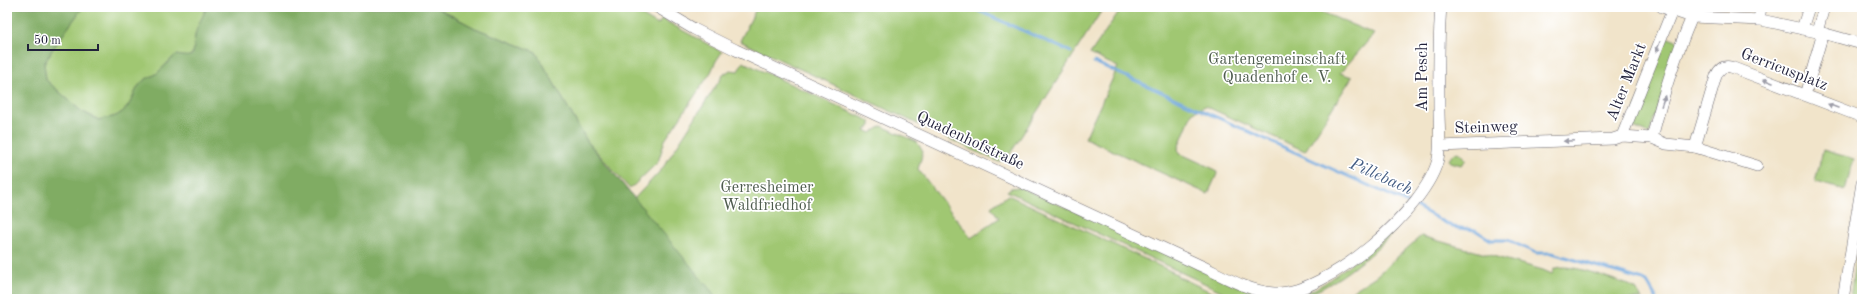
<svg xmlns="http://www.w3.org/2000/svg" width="1869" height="306" viewBox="0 0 1869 306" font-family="'Old Standard TT',serif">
	<rect width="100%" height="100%" fill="#fff"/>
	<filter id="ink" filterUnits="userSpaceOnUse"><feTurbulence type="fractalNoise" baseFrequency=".025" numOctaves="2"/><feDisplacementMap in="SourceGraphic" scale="8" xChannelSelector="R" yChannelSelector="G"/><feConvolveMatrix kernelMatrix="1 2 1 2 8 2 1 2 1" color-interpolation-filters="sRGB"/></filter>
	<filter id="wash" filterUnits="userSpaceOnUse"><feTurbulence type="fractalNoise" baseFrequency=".012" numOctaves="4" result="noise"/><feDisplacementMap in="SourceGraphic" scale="16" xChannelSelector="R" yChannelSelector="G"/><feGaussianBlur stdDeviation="0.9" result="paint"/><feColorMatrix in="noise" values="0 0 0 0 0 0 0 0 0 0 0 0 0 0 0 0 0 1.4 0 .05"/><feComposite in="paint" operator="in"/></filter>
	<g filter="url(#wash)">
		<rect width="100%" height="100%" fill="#f1e4ca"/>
		<!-- green -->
		<g fill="#a0c772" stroke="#617456">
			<path d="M83,7H205L206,9L195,36V49L190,56L185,57L176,55C169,60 163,69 156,74C150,78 145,78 140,84C133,93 132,105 122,112C112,120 108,116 99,120L81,111L46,80L44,64L52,50Z"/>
			<polygon points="436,7 628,7 658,25 662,19 722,52 716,61 711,72 665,140 658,162 630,189 587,141 536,52 475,28"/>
			<polygon points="757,7 1104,7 1008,157 999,162 740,41"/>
			<polygon points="1122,7 1310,7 1374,34 1340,73 1352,77 1305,151 1205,106 1192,113 1178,148 1179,153 1216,170 1217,174 1208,194 1085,138 1118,67 1090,54"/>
			<polygon points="1666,37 1679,42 1649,134 1629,125"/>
			<polygon points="743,62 870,121 870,126 865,130 871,133 882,126 917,142 923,152 918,169 971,238 999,218 991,207 1008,195 1177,274 1177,276 1226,299 580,299 617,217 662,169 723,75 730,70 738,71"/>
			<polygon points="1823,150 1854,159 1845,190 1815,182"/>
			<polygon points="1458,152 1462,154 1466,160 1461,165 1451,162 1449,160 1453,154"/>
			<polygon points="1019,187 1270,297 1270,299 1238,299 1007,191 1011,188"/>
			<path d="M1396,230C1371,255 1330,291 1294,299C1289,300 1284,299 1279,299V297L1311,291L1325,283Z"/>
			<path d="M1421,236L1543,270L1552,274L1554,269C1568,261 1613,280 1629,285L1636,289L1642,299H1340L1376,276Z"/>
			<polygon points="1858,240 1862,240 1862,299 1850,299"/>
		</g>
		<!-- forest -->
		<path fill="#80ac64" stroke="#516750" d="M7,7H83L52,50L44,64L46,80L81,111L99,120C108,116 112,120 122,112C132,105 133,93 140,84C145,78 150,78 156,74C163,69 169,60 176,55C198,59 192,54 195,36C196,28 202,18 206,9L205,7H435L475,28L536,52L587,141L718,299H7Z"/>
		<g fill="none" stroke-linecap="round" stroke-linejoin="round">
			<!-- stream -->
			<g stroke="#6da5dc" stroke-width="3">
				<polyline points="970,7 1071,52"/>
				<polyline points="1094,62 1410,204"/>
				<polyline points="1415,206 1453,227 1475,230 1491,240 1508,240 1536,253 1552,253 1643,280 1647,282 1657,299"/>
			</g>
		</g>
	</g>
	<g filter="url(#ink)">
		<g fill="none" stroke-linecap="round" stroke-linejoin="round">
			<!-- minor casing -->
			<g stroke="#6a666d" stroke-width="12">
				<g id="minor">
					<path d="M657,7L694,29L736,50L1195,263C1220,274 1246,291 1274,293C1326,296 1427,208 1438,159C1441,143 1439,126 1439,110C1439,76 1438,41 1441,7"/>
					<polyline points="1662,7 1692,17 1761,20 1826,34 1862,44"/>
					<polyline points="1759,20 1761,7"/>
					<polyline points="1802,29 1809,7"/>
					<polyline points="1817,32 1824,7"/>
					<polyline points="1805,95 1823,33"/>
					<polyline points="1622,136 1672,11"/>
					<path d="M1652,138C1662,98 1676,54 1692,17"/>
					<polyline points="1440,146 1613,139 1622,136 1652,138 1666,144 1695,147 1757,166"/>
					<path d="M1695,147L1716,76C1719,69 1723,65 1731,67L1862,117"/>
					<polyline points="1843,299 1862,183"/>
				</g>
			</g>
			<!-- minor -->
			<use href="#minor" stroke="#fff" stroke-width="11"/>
		</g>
		<!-- one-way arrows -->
		<defs><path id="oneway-solid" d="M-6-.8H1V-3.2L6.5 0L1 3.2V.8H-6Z"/></defs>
		<g fill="#9c9ca7">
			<use href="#oneway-solid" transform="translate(1658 47) rotate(111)"/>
			<use href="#oneway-solid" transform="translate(1768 81) rotate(-159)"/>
			<use href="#oneway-solid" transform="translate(1663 101) rotate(-71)"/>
			<use href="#oneway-solid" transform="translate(1833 106) rotate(-159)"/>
			<use href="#oneway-solid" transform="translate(1569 141) rotate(177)"/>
		</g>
	</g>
	<g text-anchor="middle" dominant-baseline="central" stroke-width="3.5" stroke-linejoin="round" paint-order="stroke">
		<!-- park labels -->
		<g font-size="16" fill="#4e5c4e" stroke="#fff">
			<text x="1277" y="60">Gartengemeinschaft<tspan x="1277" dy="18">Quadenhof e. V.</tspan></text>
			<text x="767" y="188">Gerresheimer<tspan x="767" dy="18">Waldfriedhof</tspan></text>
		</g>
		<!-- street labels -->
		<g font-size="16" fill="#22223b" stroke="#fff">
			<text transform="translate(1784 70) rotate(21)">Gerricusplatz</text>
			<text transform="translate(1423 77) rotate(-90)">Am Pesch</text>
			<text transform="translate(1627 82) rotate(-68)">Alter Markt</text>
			<text transform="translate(1486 128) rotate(-2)">Steinweg</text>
			<text transform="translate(970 141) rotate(25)">Quadenhofstraße</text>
		</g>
		<!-- water labels -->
		<g font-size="17" font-style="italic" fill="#445d83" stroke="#fff">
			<text transform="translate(1381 177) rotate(24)">Pillebach</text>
		</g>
	</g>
	<!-- margin -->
	<rect width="1869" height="306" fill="none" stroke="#fff" stroke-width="24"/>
	<!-- scale -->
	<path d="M28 44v6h70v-6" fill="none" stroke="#22223b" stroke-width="2"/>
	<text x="34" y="44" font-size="12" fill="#22223b" stroke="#ffffff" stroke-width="3" paint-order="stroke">50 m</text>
</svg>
